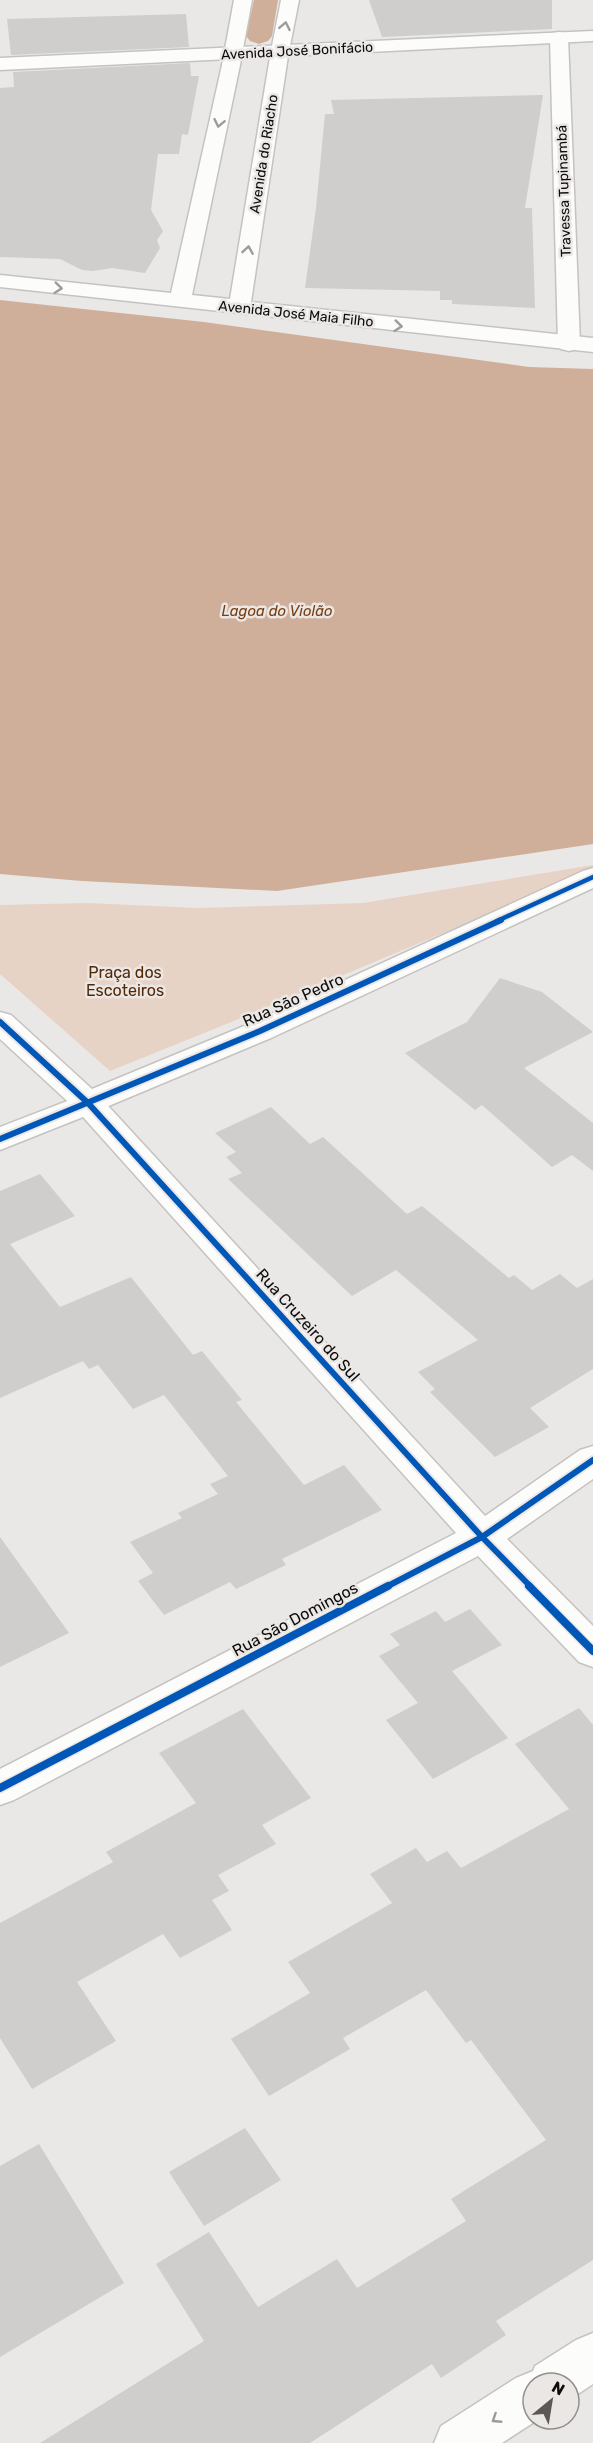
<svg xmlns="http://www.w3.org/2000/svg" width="593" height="2443" viewBox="0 0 593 2443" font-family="Rubik,sans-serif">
	<rect width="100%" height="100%" fill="#eae8e6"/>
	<!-- green -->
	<polygon fill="#e7d3c5" points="593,865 593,870 234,1021 110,1071 0,974 0,905 88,903 197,908 363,903"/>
	<!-- water -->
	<polygon fill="#cfaf9a" points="0,300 204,322 529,367 593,369 593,844 277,891 82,881 0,874"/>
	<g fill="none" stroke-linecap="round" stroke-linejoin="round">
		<!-- canal -->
		<polygon fill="#cfaf9a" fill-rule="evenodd" points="254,0 278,0 272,36 268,41 259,44 250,41 246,36"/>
	</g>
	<!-- building -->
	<g fill="#cfcecc">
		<polygon points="369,0 552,0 552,29 382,37"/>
		<polygon points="186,14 189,47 11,55 7,19"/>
		<polygon points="190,63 191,76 199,76 188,135 182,134 179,154 158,154 151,210 163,231 157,240 160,248 145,273 112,268 93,271 82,270 60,259 0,257 0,88 14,87 13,72"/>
		<polygon points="543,95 525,208 532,208 535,308 452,304 452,300 440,300 440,291 305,288 316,208 325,114 334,114 331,100"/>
		<polygon points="500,978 542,992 593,1032 524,1068 593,1123 593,1171 572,1155 552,1167 482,1105 475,1110 405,1053 467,1022"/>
		<polygon points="271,1107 310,1144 323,1137 407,1214 422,1206 509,1278 514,1275 532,1290 560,1274 577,1288 593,1279 593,1369 530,1408 549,1427 495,1457 430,1392 435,1389 418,1372 478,1340 396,1270 352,1296 228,1179 242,1173 226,1157 236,1152 215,1133"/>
		<polygon points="40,1174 75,1216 10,1244 60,1307 131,1277 193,1355 202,1351 242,1400 236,1402 304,1485 344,1465 382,1510 282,1559 286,1565 236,1589 230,1582 164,1615 138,1581 153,1573 130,1542 182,1518 178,1513 218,1494 210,1484 228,1476 164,1395 133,1409 98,1365 89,1369 83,1361 0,1398 0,1191"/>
		<polygon points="0,1537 69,1633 0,1667"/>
		<polygon points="470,1609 502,1645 452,1671 508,1738 433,1779 386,1720 418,1703 379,1656 400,1645 390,1634 436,1611 445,1622"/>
		<polygon points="579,1708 593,1725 593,2260 496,2321 506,2335 441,2378 432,2364 310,2443 40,2443 204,2341 156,2264 209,2232 258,2307 337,2259 357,2288 466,2221 451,2199 546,2140 471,2040 466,2043 426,1990 343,2038 350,2049 269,2096 231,2039 310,1993 288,1962 392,1903 370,1874 416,1848 427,1862 447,1851 461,1868 569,1809 515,1744"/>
		<polygon points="243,1709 311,1798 262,1825 276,1844 218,1875 229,1891 212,1900 232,1930 180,1958 163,1934 77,1982 116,2041 32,2089 0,2038 0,1923 113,1862 106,1852 196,1803 159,1753"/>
		<polygon points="245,2128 281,2180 204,2226 169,2172"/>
		<polygon points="39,2144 124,2283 0,2357 0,2166"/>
	</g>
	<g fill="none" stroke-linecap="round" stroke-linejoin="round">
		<!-- minor casing -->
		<g stroke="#c4c3c2" stroke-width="3">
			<g id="minor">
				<polygon points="559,32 565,33 568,37 580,344 577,349 569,351 561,349 558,344 550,37 553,33"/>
				<polygon points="88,1093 99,1096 485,1516 580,1450 593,1446 593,1479 507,1539 593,1626 593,1667 579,1662 478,1556 14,1800 0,1805 0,1769 456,1533 83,1117 0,1150 0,1127"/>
			</g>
		</g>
		<!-- tertiary casing -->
		<g stroke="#c4c3c2" stroke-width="3">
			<g id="tertiary">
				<polygon points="593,31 593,41 288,56 251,302 593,338 593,352 0,287 0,275 171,293 222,65 224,61 238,61 240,65 192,295 230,299 270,57 0,70 0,58"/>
				<polygon points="593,868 593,888 271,1038 99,1110 88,1113 77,1110 0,1039 0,1012 11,1015 92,1089 249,1024 583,871"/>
				<polygon points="593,2333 593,2384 569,2400 569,2383 533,2383 533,2419 539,2419 502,2443 434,2443 441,2426 516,2378 533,2371 535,2366 576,2340"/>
			</g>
		</g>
		<!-- secondary casing -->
		<g stroke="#c4c3c2" stroke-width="3">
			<g id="secondary">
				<polygon points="234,0 252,0 240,65 238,69 224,69 222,65"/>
				<polygon points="281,0 299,0 289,51 286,55 274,55 271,51"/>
			</g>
		</g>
		<!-- minor -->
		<use href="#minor" fill="#fcfcfb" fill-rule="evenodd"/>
		<!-- tertiary -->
		<use href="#tertiary" fill="#fcfcfb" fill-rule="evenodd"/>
		<!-- secondary -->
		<use href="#secondary" fill="#fcfcfb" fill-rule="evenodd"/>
		<!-- cycleway-far2 casing -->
		<g stroke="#ebe7e5" stroke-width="8">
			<polyline id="cycleway-far2" points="497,921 593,877"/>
		</g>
		<!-- cycleway-far1 casing -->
		<g stroke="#ebe7e5" stroke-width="10">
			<g id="cycleway-far1">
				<polyline points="0,1022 88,1103 482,1537 531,1587"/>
				<polyline points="0,1139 260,1031 501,920"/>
				<polyline points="386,1587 482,1537 593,1460"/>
			</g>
		</g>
		<!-- cycleway casing -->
		<g stroke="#ebe7e5" stroke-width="11">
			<g id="cycleway">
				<polyline points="529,1586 593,1651"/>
				<polyline points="0,1788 388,1586"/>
			</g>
		</g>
		<!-- cycleway-far2 -->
		<use href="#cycleway-far2" stroke="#0057b8" stroke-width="4.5"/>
		<!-- cycleway-far1 -->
		<use href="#cycleway-far1" stroke="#0057b8" stroke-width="6"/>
		<!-- cycleway -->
		<use href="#cycleway" stroke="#0057b8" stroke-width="8"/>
	</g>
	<!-- one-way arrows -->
	<defs><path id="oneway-chevron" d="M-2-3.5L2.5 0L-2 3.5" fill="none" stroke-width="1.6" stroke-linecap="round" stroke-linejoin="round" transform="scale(1.5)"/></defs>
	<g stroke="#9c9c9b">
		<use href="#oneway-chevron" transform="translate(285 26) rotate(-79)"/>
		<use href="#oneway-chevron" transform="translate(219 123) rotate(102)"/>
		<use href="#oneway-chevron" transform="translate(248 250) rotate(-81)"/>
		<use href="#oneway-chevron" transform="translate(58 288) rotate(6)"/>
		<use href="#oneway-chevron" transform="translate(398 326) rotate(6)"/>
		<use href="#oneway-chevron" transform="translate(496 2419) rotate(147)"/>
	</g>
	<g text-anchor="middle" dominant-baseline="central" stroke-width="5" stroke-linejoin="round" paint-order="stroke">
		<!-- far-street labels -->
		<g font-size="14" fill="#0d0c0c" stroke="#ebe7e5">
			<text transform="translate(297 51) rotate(-3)">Avenida José Bonifácio</text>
			<text transform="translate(264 154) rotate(-81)">Avenida do Riacho</text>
			<text transform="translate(564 191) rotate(-92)">Travessa Tupinambá</text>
			<text transform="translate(296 314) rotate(6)">Avenida José Maia Filho</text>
		</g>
		<!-- far-water labels -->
		<g font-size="15" font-style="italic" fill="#783e11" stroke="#ebe7e5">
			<text x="277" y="611">Lagoa do Violão</text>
		</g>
		<!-- park labels -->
		<g font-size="16" fill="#532805" stroke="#ebe7e5">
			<text x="125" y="972">Praça dos<tspan x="125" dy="18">Escoteiros</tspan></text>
		</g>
		<!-- street labels -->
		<g font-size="16" fill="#0d0c0c" stroke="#ebe7e5">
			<text transform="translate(293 1000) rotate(-24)">Rua São Pedro</text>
			<text transform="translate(308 1325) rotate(48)">Rua Cruzeiro do Sul</text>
			<text transform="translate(295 1619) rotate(-28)">Rua São Domingos</text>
		</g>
	</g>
	<!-- north arrow -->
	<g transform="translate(551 2401) rotate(30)"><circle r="28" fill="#ebe7e5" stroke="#928f8e" stroke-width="1.5"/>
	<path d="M0-4.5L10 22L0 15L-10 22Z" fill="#5a5958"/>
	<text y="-9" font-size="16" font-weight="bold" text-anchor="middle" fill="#0d0c0c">N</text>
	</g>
</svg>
